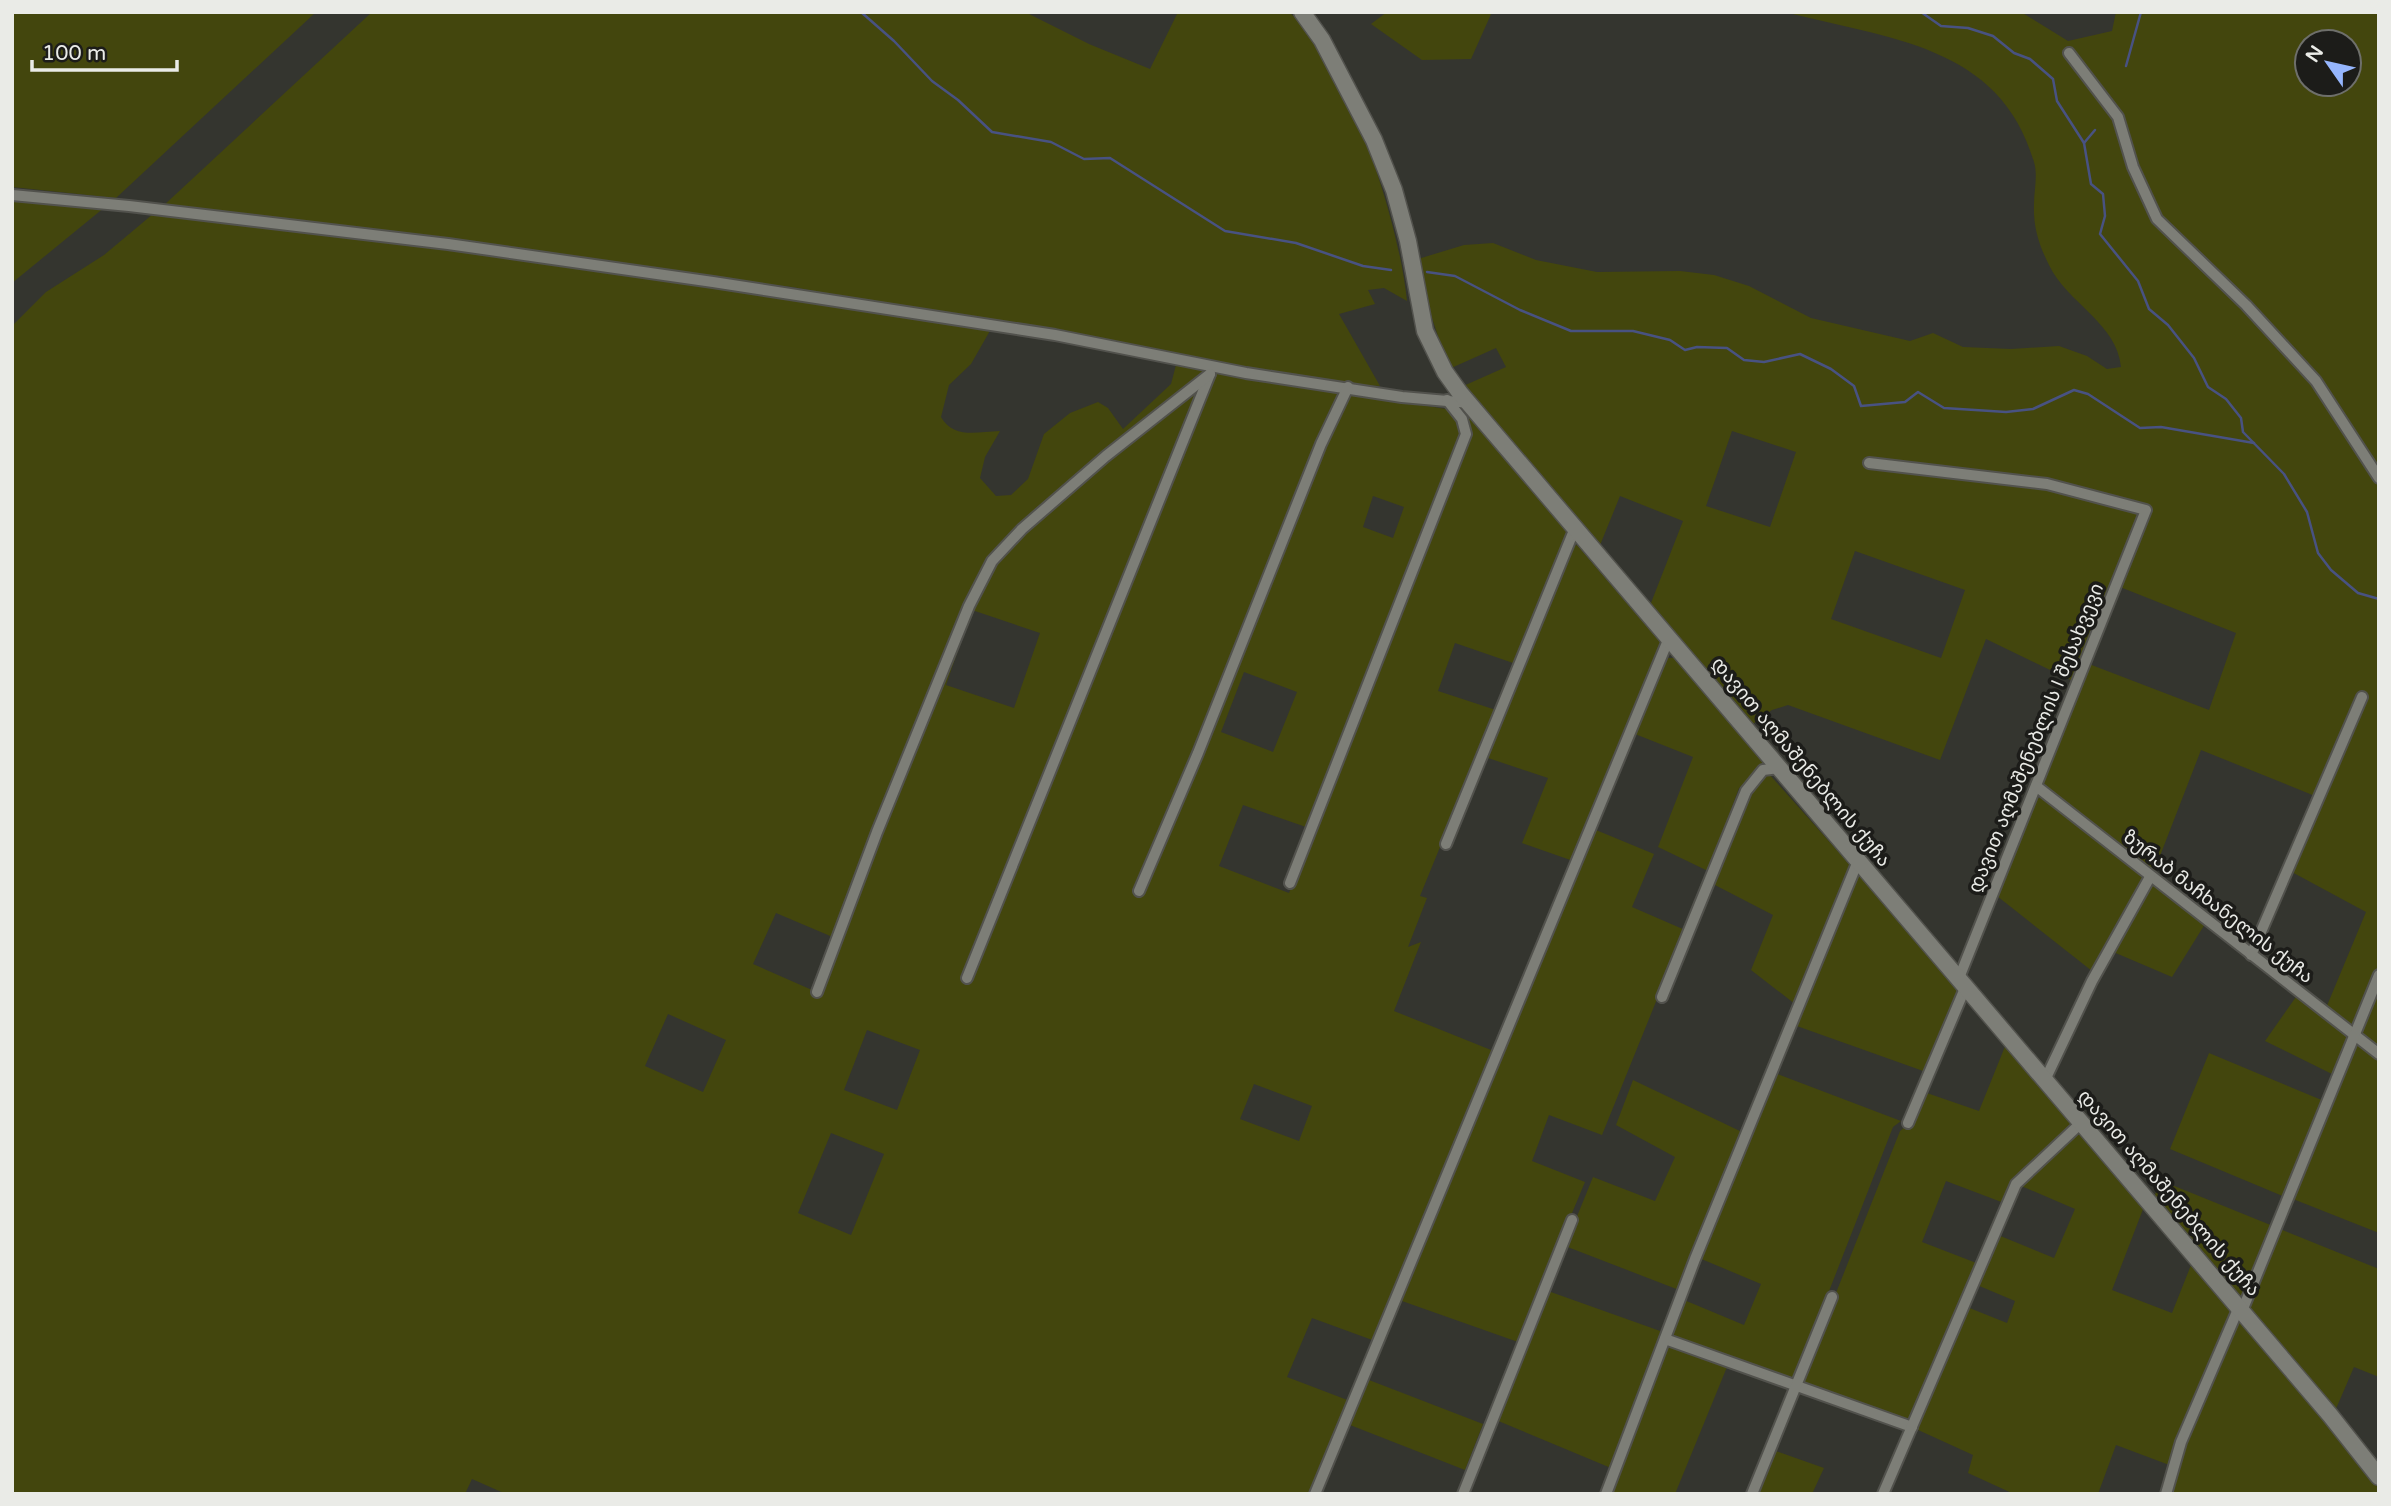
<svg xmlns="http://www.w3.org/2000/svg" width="2391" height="1506" viewBox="0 0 2391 1506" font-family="'Varela Round','Noto Sans Georgian',sans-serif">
	<rect width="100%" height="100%" fill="#34352f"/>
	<!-- green -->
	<g fill="#43460d" fill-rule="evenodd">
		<polygon points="12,12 316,12 116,198 12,187"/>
		<path d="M372,12H1025L1089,44L1150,69L1178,12H1289C1350,66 1399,221 1407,301L1384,288L1368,290L1375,304L1339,314L1380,386L1318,383L792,287L162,207Z"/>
		<polygon points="1387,12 1492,12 1471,59 1422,60 1371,24"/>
		<path d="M1785,12H2021L2068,41L2112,31L2116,12H2379V964L2352,1029L2326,1008L2366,912L2290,871L2366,692L2362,691L2315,796L2201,750L2153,874L2035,777L2073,681L1986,639L1940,760L1788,705L1772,710L1750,726L1649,608L1683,521L1620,496L1598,550L1461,387L1506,367L1496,348L1449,369L1425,297L1418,259L1464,245L1493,243L1536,260L1597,272L1680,271L1714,275L1749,286L1811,318L1910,341L1933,333L1963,347L2011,349L2059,346L2087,356L2107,369L2121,367C2117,323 2067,303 2049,265C2039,245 2033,227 2034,204C2034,191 2038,175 2034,162C2000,44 1887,39 1785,12ZM2307,42H2349V84H2307ZM1732,431L1796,452L1770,527L1706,506ZM1855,551L1965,590L1941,658L1831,619ZM2120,587L2236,633L2209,710L2089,664Z"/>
		<polygon points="12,199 105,207 12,283"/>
		<path d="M153,214C433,246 713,281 991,329L971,364L949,385L941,417C954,439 976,432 1000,431L985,457L980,478L996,496L1011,495L1028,479L1044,434L1070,413L1098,402L1108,408L1123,429L1171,384L1176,365L1452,410L1463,433L1306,827L1243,805L1219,866L1289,893L1471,436L1467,415L1569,533L1516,664L1455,643L1438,691L1496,710L1420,896L1427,898L1408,947L1421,942L1394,1011L1496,1052L1375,1341L1312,1318L1287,1377L1350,1401L1310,1494H506L472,1479L465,1494H12V326L46,292L104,255ZM1373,496L1404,507L1393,538L1363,527ZM972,610L1040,633L1014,708L946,685ZM1244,672L1297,692L1273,752L1221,732ZM776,913L835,938L812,990L753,964ZM668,1014L726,1040L703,1092L645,1066ZM867,1030L920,1050L897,1110L844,1090ZM1254,1084L1312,1106L1299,1141L1240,1119ZM831,1133L884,1154L851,1235L798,1213Z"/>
		<polygon points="1577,545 1662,644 1576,862 1522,843 1548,778 1485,757 1571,547"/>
		<polygon points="1668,658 1674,658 1765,764 1739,788 1708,871 1658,847 1693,757 1635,734"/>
		<polygon points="1769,774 1851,866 1795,1004 1751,970 1773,915 1713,884 1748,795"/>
		<polygon points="2042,797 2142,875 2144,880 2092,971 1997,896 2036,799"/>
		<polygon points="1596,830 1654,854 1632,907 1685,930 1602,1135 1549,1115 1532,1161 1585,1182 1518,1342 1402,1301"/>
		<polygon points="1857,869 1960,991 1926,1072 1794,1025"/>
		<polygon points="2151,883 2205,924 2172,977 2111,951"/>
		<polygon points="2374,993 2379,995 2379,1050 2359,1034"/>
		<polygon points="2298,994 2350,1036 2334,1075 2265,1041"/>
		<polygon points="2356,1041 2379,1058 2379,1233 2293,1199"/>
		<polygon points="2006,1044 2074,1124 2004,1203 1946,1181 1922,1242 1979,1264 1910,1423 1800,1384 1900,1131 1912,1121 1924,1092 1979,1111"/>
		<polygon points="2209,1053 2324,1101 2285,1197 2170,1149"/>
		<polygon points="1775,1073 1901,1121 1893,1127 1794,1381 1670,1337 1684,1300 1744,1325 1761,1284 1699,1258"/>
		<polygon points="1633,1080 1742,1132 1679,1290 1565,1246 1593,1177 1655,1201 1675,1157 1616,1125"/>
		<polygon points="2079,1129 2145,1204 2112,1290 2172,1313 2193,1260 2234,1306 2172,1466 2116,1445 2098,1494 2014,1494 1968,1473 1973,1455 1916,1429 1967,1307 2007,1323 2015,1301 1977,1285 1998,1235 2054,1258 2075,1209 2019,1185"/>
		<polygon points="2162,1181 2273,1226 2242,1299 2152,1200"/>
		<polygon points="2280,1229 2379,1269 2379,1377 2354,1367 2335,1411 2248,1308"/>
		<polygon points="1548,1291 1663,1332 1611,1468 1496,1420"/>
		<polygon points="2238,1312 2379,1484 2379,1494 2170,1494 2185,1443"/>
		<polygon points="1667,1344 1727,1367 1675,1494 1610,1494"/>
		<polygon points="1369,1380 1483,1424 1465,1470 1350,1425"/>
		<polygon points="1773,1450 1824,1468 1812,1494 1756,1494"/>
	</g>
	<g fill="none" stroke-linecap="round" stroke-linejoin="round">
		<!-- stream -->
		<g stroke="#485282" stroke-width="2.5">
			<polyline points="861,12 894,41 932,81 958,100 992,132 1051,142 1084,159 1110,158 1225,231 1296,243 1363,266 1391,270"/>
			<polyline points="1921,12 1941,26 1968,28 1993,36 2014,53 2030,59 2053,79 2057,101 2084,143 2091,184 2103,194 2105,216 2100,234 2138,281 2149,309 2168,325 2194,358 2208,387 2226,399 2241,418 2243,432 2284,474 2307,512 2318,553 2331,570 2358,593 2379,599"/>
			<polyline points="2126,66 2141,12"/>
			<polyline points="2084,143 2095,130"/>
			<polyline points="1427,272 1455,276 1520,310 1571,331 1633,331 1670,340 1685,350 1697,347 1727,348 1744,360 1764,362 1800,354 1831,369 1854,386 1861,406 1905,402 1918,392 1944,408 2006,412 2033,409 2074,390 2088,394 2140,428 2161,427 2254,443"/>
		</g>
		<!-- street casing -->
		<g stroke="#52524d" stroke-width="14">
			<g id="street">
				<polyline points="2069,53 2118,117 2133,167 2157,219 2246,305 2316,381 2379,478"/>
				<polyline points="12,195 129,206 448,244 713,282 1055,335 1246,373 1402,397 1470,403"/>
				<polyline points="1869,463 2047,484 2146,510 1959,978"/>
				<polyline points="2036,786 2379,1054"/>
				<polyline points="1446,844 1575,528"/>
				<polyline points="1290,883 1466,434 1462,419 1447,400"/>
				<polyline points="1139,891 1198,753 1321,444 1348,387"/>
				<polyline points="2251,955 2362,697"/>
				<polyline points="967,978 1210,374"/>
				<polyline points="817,992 877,832 969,606 992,561 1022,529 1106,456 1210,374"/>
				<polyline points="1662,997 1746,791 1763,770 1779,768"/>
				<polyline points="2045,1080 2092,981 2150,877"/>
				<polyline points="1908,1123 1966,986"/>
				<polyline points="2242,1311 2379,975"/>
				<polyline points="1665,1339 1912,1427"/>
				<polyline points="1315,1494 1669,638"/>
				<polyline points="1463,1494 1572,1220"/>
				<polyline points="1606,1494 1695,1259 1858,861"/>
				<polyline points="1752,1494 1832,1297"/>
				<polyline points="1883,1494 2016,1184 2081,1123"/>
				<polyline points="2166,1494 2181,1442 2239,1307"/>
			</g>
		</g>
		<!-- secondary casing -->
		<g stroke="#52524d" stroke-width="19">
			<polyline id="secondary" points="1302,12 1322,40 1374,140 1394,190 1408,241 1425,331 1445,372 1460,393 2330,1415 2379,1477"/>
		</g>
		<!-- street -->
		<use href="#street" stroke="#7d7e77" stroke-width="10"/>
		<!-- secondary -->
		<use href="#secondary" stroke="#7d7e77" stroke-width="16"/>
	</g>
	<g text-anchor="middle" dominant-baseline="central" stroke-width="7" stroke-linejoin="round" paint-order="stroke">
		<!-- street labels -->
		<g font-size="19" fill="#eaebe7" stroke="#1c1c19">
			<text transform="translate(2036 738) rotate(-68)">დავით აღმაშენებლის I შესახვევი</text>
			<text transform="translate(1801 762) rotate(50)">დავით აღმაშენებლის ქუჩა</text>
			<text transform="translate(2218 907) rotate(38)">ზურაბ მაჩხანელის ქუჩა</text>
			<text transform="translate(2169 1193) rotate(49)">დავით აღმაშენებლის ქუჩა</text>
		</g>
	</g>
	<!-- border -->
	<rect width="2391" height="1506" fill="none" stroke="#eaebe7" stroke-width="28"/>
	<!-- north arrow -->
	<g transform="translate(2328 63) rotate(304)"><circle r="33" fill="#1c1c19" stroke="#6e6f6b" stroke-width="2"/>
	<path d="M0-5L12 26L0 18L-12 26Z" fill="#96b6fd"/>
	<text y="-10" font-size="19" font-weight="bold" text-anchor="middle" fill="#eaebe7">N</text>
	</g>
	<!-- scale -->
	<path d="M32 60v10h145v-10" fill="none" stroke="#eaebe7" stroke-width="3.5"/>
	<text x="42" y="60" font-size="21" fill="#eaebe7" stroke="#1c1c19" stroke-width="5" paint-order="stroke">100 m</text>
</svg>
